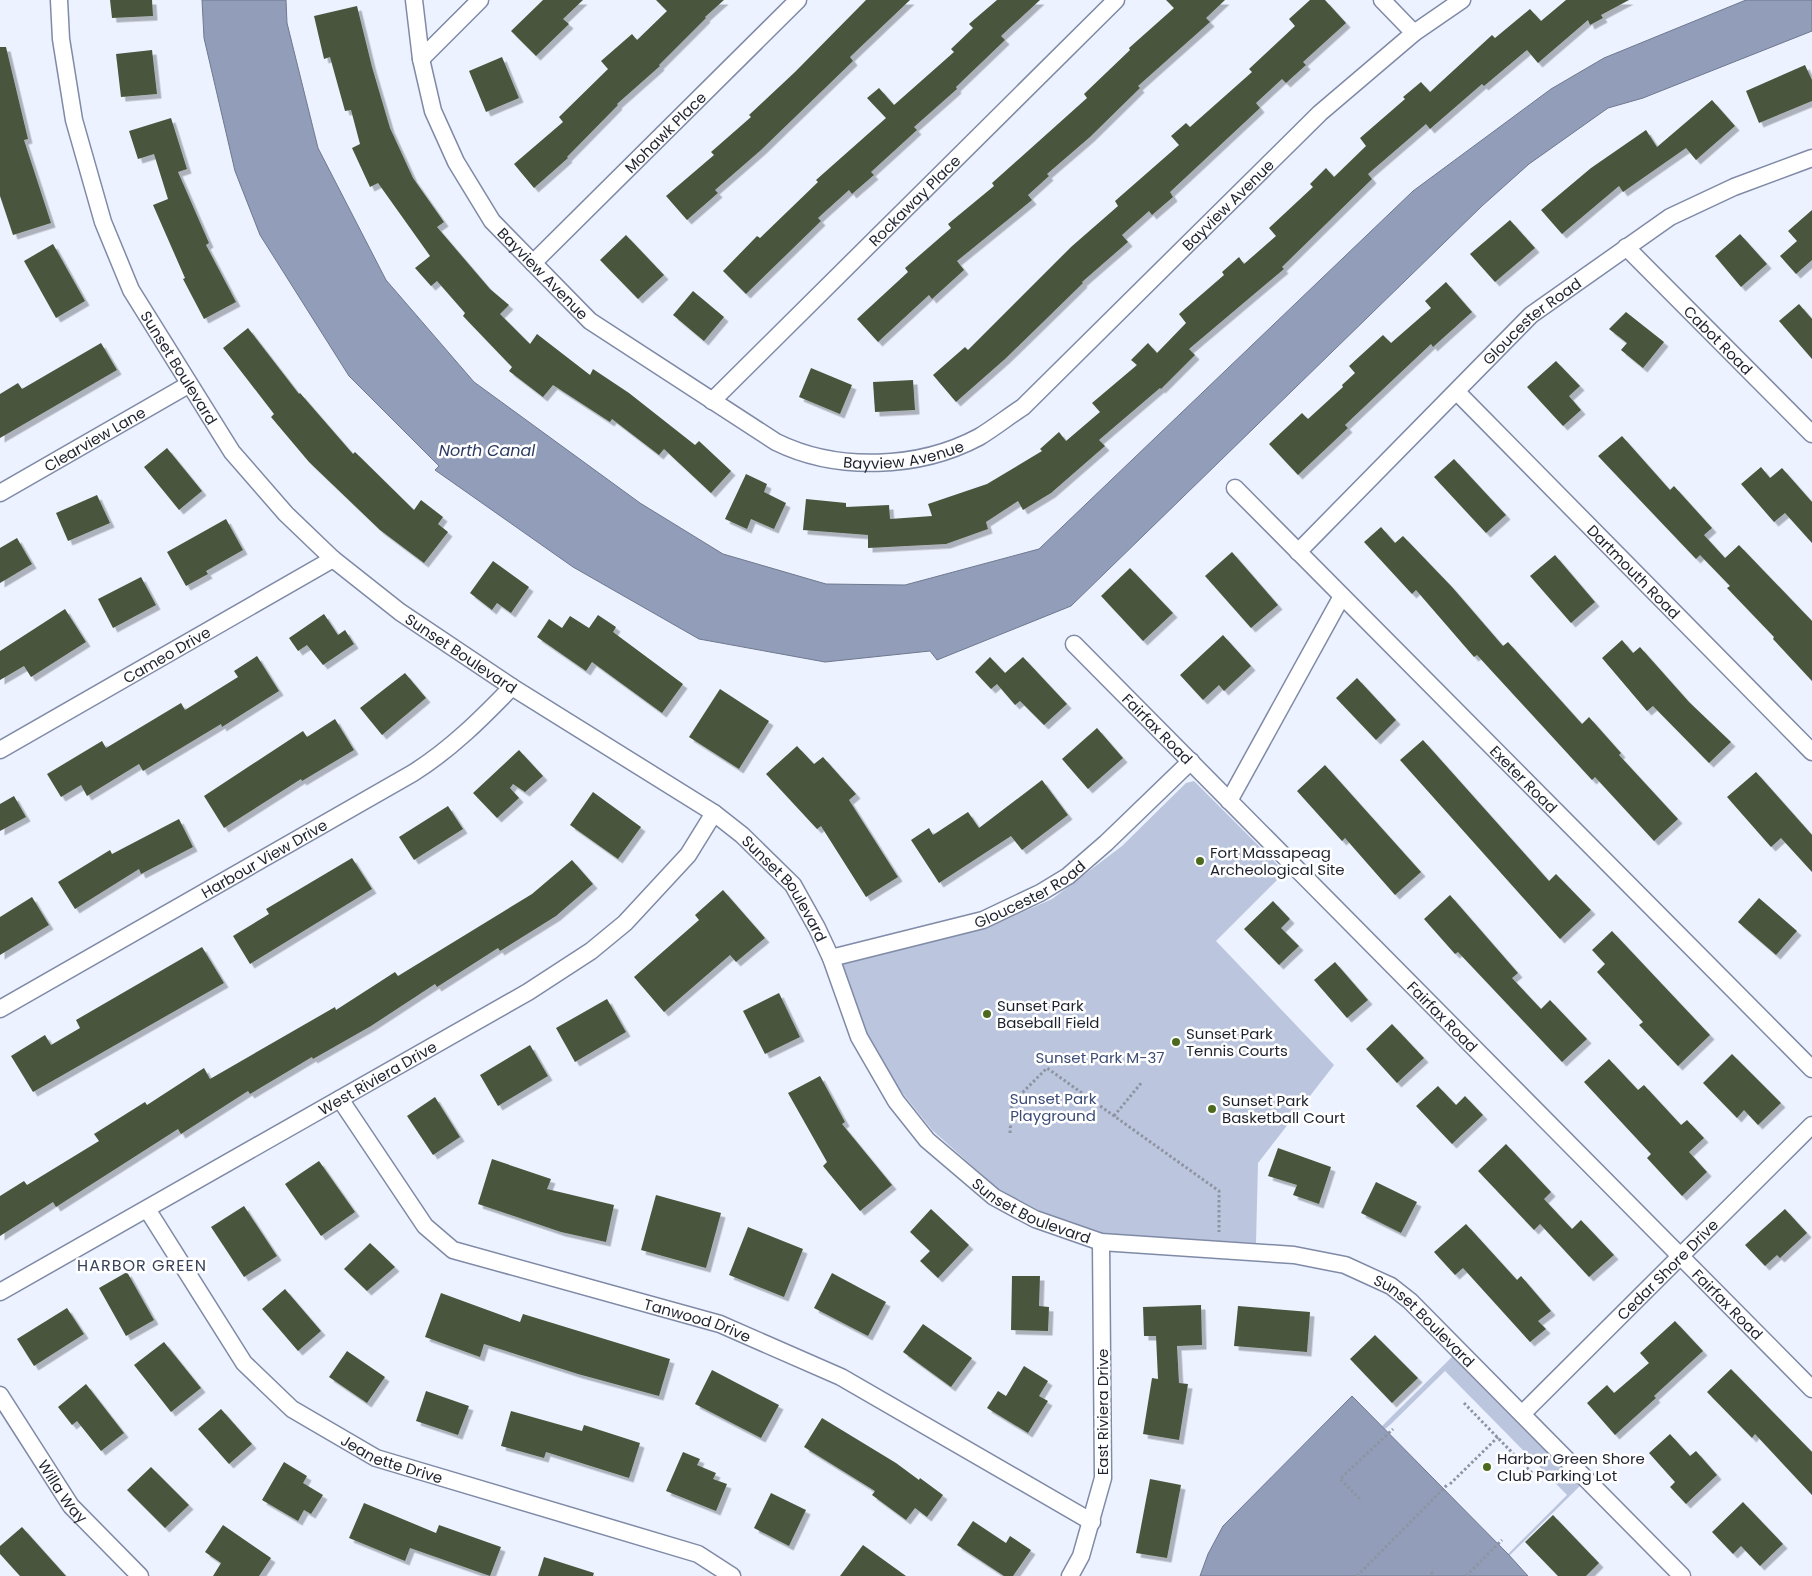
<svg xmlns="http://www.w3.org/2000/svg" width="1812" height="1576" viewBox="0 0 1812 1576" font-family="Poppins,sans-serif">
	<defs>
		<filter id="shadow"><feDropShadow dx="4.5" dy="4.5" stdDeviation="0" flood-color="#0004"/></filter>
	</defs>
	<rect width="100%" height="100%" fill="#ecf2ff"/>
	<!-- green -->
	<g fill="#bbc5dd">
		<polygon points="1194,781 1285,872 1216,941 1334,1065 1258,1163 1256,1243 1106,1235 1044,1213 997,1188 932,1130 896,1085 864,1030 841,964 987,928 1052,899 1122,846 1186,783"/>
		<polygon points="1456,1353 1585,1481 1509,1556 1508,1554 1567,1495 1445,1371 1391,1424 1385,1429 1382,1426"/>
	</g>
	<!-- water -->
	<g fill="#919db9" stroke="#6e788f">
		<polygon points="202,0 286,0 287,23 318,148 386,280 474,382 640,503 723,554 826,584 905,585 1039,549 1413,191 1551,89 1604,58 1746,0 1812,0 1812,31 1643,98 1608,108 1529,164 1482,206 1071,606 937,660 930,651 825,662 699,639 573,567 435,470 439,466 349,376 260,235 235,171 204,38"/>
		<polygon points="1352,1396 1508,1554 1528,1576 1200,1576 1208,1554 1223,1526"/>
	</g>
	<!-- building -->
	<g fill="#4a563c" filter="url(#shadow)">
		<polygon points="110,0 152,0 153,16 112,18"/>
		<polygon points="543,0 583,0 563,19 569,24 536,56 511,31"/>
		<polygon points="656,0 724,0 705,17 706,18 659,65 660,66 617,104 618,105 567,157 568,158 534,188 514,164 563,122 559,117 608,69 601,61 632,34 637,40 667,11"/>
		<polygon points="866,0 910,0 850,57 853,61 761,150 715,190 718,193 687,220 666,196 714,155 711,152 751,117 749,115 795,72"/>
		<polygon points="997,0 1040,0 1001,36 1005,40 956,87 957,89 914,127 917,130 871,172 874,175 852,194 849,190 818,218 821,221 746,294 723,271 757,236 760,238 818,182 816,180 886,118 867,98 879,88 894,105 954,52 951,49 973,28 969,24"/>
		<polygon points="1166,0 1225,0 1206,18 1210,22 1138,86 1140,88 1090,137 1047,174 1049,176 1028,195 1032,200 957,261 964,270 932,299 929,295 878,342 857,319 908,272 905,268 951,228 948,224 994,186 992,183 1087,98 1084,94 1130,50 1129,48 1174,8"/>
		<polygon points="1310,0 1325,0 1346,23 1303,62 1306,65 1286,83 1282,79 1256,103 1260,108 1170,192 1173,197 1152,215 1149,211 1122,235 1128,242 1082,282 1083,283 1005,359 956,402 933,375 965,347 968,350 1071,247 1118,206 1115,201 1179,145 1171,136 1186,123 1190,127 1252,72 1249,69 1295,26 1289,19"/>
		<polygon points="1566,0 1629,0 1601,15 1603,18 1590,25 1588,20 1538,63 1527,50 1484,86 1482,84 1430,129 1426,124 1368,174 1372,179 1282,267 1284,269 1189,349 1195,355 1161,389 1160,388 1099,440 1105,446 1051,493 1023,510 1018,501 986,522 988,529 946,544 868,548 868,535 803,530 806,499 846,503 846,507 889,505 890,519 932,516 928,504 987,484 1042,451 1040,449 1059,432 1066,441 1100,412 1092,403 1137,365 1131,360 1148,343 1157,353 1186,323 1179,314 1224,275 1222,272 1239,257 1244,264 1276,236 1269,228 1313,187 1310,184 1326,168 1334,177 1366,146 1360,138 1405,99 1403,97 1421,82 1430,92 1492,35 1495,38 1530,9 1541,21"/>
		<polygon points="357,6 372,67 390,128 413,178 444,222 437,227 490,289 509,305 500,314 530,344 537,334 590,375 593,369 629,393 695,445 699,441 731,471 711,493 664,449 659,455 612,419 610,422 553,385 543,397 509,371 512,367 463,316 465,313 437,281 431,286 415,268 430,256 378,183 370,187 352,148 360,144 351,110 345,111 330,57 324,59 314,16"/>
		<polygon points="0,47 6,47 28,139 24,140 51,223 13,235 0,196"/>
		<polygon points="152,50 157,94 121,97 116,54"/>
		<polygon points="502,57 519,98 486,112 469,71"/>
		<polygon points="1805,65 1812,80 1812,101 1759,123 1746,91"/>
		<polygon points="1712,100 1735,126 1696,160 1686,148 1623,192 1619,186 1562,234 1541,210 1591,168 1646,130 1657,147"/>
		<polygon points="171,118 187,169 178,172 209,243 206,245 236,302 204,319 183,279 185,278 153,205 168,199 154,154 138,159 129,131"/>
		<polygon points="1812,210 1812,260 1796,274 1780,256 1797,241 1788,231"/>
		<polygon points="1510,220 1535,248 1495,282 1470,254"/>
		<polygon points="1740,234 1767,264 1741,287 1715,256"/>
		<polygon points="626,235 664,275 638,299 600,260"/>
		<polygon points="53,244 85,301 56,318 24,261"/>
		<polygon points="1446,282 1472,312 1433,347 1431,344 1345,425 1348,428 1298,475 1269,444 1302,413 1308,419 1343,387 1342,385 1355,373 1349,366 1383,335 1391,343 1431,308 1425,301"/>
		<polygon points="693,291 724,317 704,341 673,315"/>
		<polygon points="1799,304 1812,319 1812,359 1779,321"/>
		<polygon points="1626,312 1664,342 1643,368 1621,350 1627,343 1609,329"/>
		<polygon points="248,328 299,394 300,393 353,454 355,452 414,510 421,500 443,517 438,524 448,532 424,563 380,530 309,462 271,417 274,414 223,348"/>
		<polygon points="101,343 117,370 0,438 0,394 18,383 22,389"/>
		<polygon points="1556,361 1580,386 1569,396 1581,410 1563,426 1527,387"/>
		<polygon points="811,368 852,385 840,414 799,397"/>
		<polygon points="913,380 915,410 875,412 873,382"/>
		<polygon points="1622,436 1670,490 1674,486 1712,528 1704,535 1725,558 1739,545 1812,621 1812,681 1773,639 1774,637 1727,588 1730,586 1700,555 1696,559 1598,456"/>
		<polygon points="167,448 202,491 179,510 144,467"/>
		<polygon points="1454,459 1506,515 1486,533 1434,477"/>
		<polygon points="1761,467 1770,478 1782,468 1812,502 1812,543 1785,513 1774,522 1741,484"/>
		<polygon points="746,474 767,484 764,492 786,503 774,529 751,519 747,529 725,519"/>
		<polygon points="97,495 110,523 68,541 56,513"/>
		<polygon points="226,519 243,550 206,571 208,574 186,586 167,552"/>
		<polygon points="1381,527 1395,543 1403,536 1452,587 1503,646 1508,642 1582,724 1589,717 1621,753 1619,755 1678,819 1654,841 1595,777 1592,780 1477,655 1474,657 1416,590 1412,594 1364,542"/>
		<polygon points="17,538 32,564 0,583 0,548"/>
		<polygon points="1232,552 1278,605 1251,628 1205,576"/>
		<polygon points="1555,555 1595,602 1571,623 1530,576"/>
		<polygon points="493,561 529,587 511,613 497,603 492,610 470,593"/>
		<polygon points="1130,568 1173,613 1143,641 1101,596"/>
		<polygon points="141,577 156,605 113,628 98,599"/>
		<polygon points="65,609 86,642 31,677 24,666 0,680 0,651"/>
		<polygon points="324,614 338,635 345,630 354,644 323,665 307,645 298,651 289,638"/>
		<polygon points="598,615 616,627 613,632 683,684 662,713 592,662 586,671 537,637 549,619 562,628 570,616 589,628"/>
		<polygon points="1223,635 1251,666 1224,691 1219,685 1203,700 1180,675"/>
		<polygon points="1622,640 1633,653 1640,647 1689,702 1731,742 1709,763 1653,706 1647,711 1602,658"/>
		<polygon points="257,656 279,691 222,727 221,724 143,771 139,764 87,796 81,785 61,797 47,774 102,741 106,748 181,703 185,710 238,677 234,671"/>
		<polygon points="990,657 1005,673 1023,657 1067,704 1044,725 1020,701 1015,705 997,684 991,689 975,672"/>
		<polygon points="405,673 426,698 382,735 360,708"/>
		<polygon points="1357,678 1396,720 1376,740 1336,698"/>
		<polygon points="720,689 769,721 739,769 689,737"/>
		<polygon points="335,719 354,750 302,781 301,779 224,828 204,796 303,731 307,737"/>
		<polygon points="1097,728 1123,758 1088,789 1062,759"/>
		<polygon points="1423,740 1549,881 1556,874 1591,910 1560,939 1400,760"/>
		<polygon points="797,746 814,764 823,757 856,794 849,800 898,877 866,897 821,826 817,829 766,774"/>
		<polygon points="519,750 543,776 525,792 513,784 510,788 519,798 497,818 473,793"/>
		<polygon points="1325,765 1421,872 1395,895 1345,838 1342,841 1297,791"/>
		<polygon points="1756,772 1812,835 1812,872 1781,838 1771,847 1727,797"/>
		<polygon points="1042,780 1068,815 1022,850 1011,836 939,883 911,840 929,828 933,835 968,812 979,828"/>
		<polygon points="593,792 641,827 618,859 570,825"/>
		<polygon points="14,796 26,817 0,831 0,804"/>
		<polygon points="448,806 463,829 414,860 399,837"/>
		<polygon points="179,819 193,847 141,874 139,869 75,909 58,882 110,850 112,854"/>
		<polygon points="352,858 372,889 250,964 233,936 269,914 266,909"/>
		<polygon points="572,860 593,884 556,916 500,951 498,948 437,987 435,984 371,1026 313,1059 312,1057 250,1094 248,1091 181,1134 178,1129 56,1207 53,1202 0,1236 0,1196 24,1181 27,1185 99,1141 94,1134 145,1102 147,1105 204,1068 210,1079 335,1007 336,1010 395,972 398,976 532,894"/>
		<polygon points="723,890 765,938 736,962 730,955 664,1012 634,977 699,920 695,915"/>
		<polygon points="1450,895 1518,973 1512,978 1541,1009 1550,1000 1587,1039 1562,1062 1458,952 1455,954 1424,919"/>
		<polygon points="32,897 49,925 0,955 0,917"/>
		<polygon points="1759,898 1797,931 1776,955 1738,922"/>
		<polygon points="1273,901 1290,919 1281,928 1299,946 1279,965 1244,929"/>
		<polygon points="1612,931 1710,1035 1678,1066 1639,1025 1643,1022 1597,972 1605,964 1592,950"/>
		<polygon points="202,947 224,983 33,1092 11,1056 45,1035 51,1045 80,1028 76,1020"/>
		<polygon points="1335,962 1368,1000 1347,1018 1314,980"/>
		<polygon points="779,993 800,1037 765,1054 743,1011"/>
		<polygon points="607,999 626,1032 575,1062 556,1028"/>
		<polygon points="1392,1024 1424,1058 1397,1083 1366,1049"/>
		<polygon points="530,1045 548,1076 498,1106 480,1075"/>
		<polygon points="1732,1054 1781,1103 1758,1125 1744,1110 1737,1118 1703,1083"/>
		<polygon points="1609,1059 1638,1090 1644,1085 1681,1125 1687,1120 1704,1138 1689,1152 1707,1172 1682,1196 1647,1158 1651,1154 1584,1082"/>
		<polygon points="820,1076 845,1122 842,1124 892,1185 860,1211 823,1166 827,1162 788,1093"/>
		<polygon points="1438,1086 1456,1105 1465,1096 1483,1115 1452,1144 1416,1106"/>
		<polygon points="435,1097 460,1137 433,1155 407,1116"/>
		<polygon points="1506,1144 1551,1192 1544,1199 1572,1229 1581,1220 1614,1255 1589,1277 1540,1224 1534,1230 1478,1171"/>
		<polygon points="1278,1148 1331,1167 1319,1204 1293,1195 1297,1185 1268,1176"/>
		<polygon points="492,1159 551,1179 547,1189 614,1205 606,1242 561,1232 478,1204"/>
		<polygon points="319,1161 355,1212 321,1236 285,1184"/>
		<polygon points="1376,1182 1417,1202 1401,1233 1361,1213"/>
		<polygon points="656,1195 721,1213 706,1268 641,1250"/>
		<polygon points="244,1206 277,1256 244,1277 211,1227"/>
		<polygon points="931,1209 969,1245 938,1278 920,1261 930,1251 910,1232"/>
		<polygon points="1785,1209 1807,1233 1780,1258 1777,1255 1765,1266 1745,1245"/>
		<polygon points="1466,1224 1517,1280 1521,1276 1551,1311 1538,1321 1546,1329 1530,1342 1463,1268 1455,1275 1434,1252"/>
		<polygon points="748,1227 803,1249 784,1297 729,1275"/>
		<polygon points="370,1243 395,1267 367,1291 344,1269"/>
		<polygon points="127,1272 154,1320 126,1336 99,1288"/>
		<polygon points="832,1273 886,1302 868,1336 814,1308"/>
		<polygon points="1012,1276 1040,1276 1039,1306 1049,1307 1048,1331 1011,1330"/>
		<polygon points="285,1289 321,1331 298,1351 262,1309"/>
		<polygon points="441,1293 520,1322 523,1314 670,1359 659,1396 578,1374 484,1344 480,1357 425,1337"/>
		<polygon points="1201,1305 1202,1345 1177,1346 1179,1383 1188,1384 1179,1440 1143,1434 1152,1378 1158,1379 1156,1336 1144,1336 1143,1307"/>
		<polygon points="1238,1306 1310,1312 1307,1352 1234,1346"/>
		<polygon points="67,1308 84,1334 34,1366 17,1339"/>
		<polygon points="1675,1321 1703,1351 1654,1396 1656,1398 1615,1435 1587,1403 1607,1385 1614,1393 1649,1363 1640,1353"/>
		<polygon points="923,1324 972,1358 951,1387 903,1352"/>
		<polygon points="1375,1335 1418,1378 1392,1403 1350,1359"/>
		<polygon points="164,1342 201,1388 171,1412 134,1365"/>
		<polygon points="347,1351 385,1377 367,1403 329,1377"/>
		<polygon points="1024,1366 1048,1381 1039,1396 1048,1401 1028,1433 987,1408 998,1391 1006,1396"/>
		<polygon points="1731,1369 1812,1452 1812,1495 1755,1434 1752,1438 1707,1392"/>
		<polygon points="712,1370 779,1405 761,1438 695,1404"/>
		<polygon points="86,1384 124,1433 101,1451 77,1421 72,1425 58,1407"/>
		<polygon points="426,1391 469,1406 458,1435 416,1421"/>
		<polygon points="221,1409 252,1444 229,1464 198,1429"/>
		<polygon points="511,1411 582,1431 584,1425 640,1443 629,1478 546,1452 544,1458 501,1446"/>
		<polygon points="822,1418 896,1463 919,1480 920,1478 943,1495 927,1517 915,1508 906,1520 872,1495 875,1491 804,1447"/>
		<polygon points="1670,1434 1690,1456 1696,1451 1717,1475 1686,1504 1670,1487 1675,1482 1649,1453"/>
		<polygon points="683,1452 700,1459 697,1465 716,1473 713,1479 727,1484 716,1511 666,1491"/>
		<polygon points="284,1462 307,1476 303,1483 323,1495 311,1514 304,1510 298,1521 262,1500"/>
		<polygon points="151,1467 189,1505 165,1528 127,1490"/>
		<polygon points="1150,1479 1181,1485 1167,1558 1136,1553"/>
		<polygon points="771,1493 806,1510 789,1546 754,1528"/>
		<polygon points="1743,1502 1783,1544 1760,1566 1741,1546 1733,1554 1712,1532"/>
		<polygon points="364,1503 436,1533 439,1525 501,1547 490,1576 410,1548 405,1561 349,1538"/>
		<polygon points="1553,1515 1599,1563 1586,1576 1558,1576 1525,1542"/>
		<polygon points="973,1521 1006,1543 1010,1536 1031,1550 1013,1576 1004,1576 957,1545"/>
		<polygon points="223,1525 271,1558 259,1576 213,1576 221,1563 205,1552"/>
		<polygon points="22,1527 66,1576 20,1576 0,1554 0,1546"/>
		<polygon points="863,1545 906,1576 840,1576"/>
		<polygon points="544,1557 594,1573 593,1576 538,1576"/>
	</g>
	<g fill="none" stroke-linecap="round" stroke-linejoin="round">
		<!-- street casing -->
		<g stroke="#7f8aa7" stroke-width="19">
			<g id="street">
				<path id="s1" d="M59,0L61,39L74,120L103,222L131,290L232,452L286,514L333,559L400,612L512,687L714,813L742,835L793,885L817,928L831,958L859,1037L896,1101L927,1140L994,1197L1035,1219L1101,1242L1294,1255L1345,1265L1391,1286L1410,1301L1682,1576"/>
				<path id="s2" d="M414,0L421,59L433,111L456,162L492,221L590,321L776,442C837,472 919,469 979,437C994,428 1009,416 1023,407L1320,113L1414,33L1462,0"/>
				<polyline points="1382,0 1414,33"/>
				<polyline points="421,59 480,0"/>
				<path id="s3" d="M1626,247L1812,434"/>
				<path id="s4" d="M533,263L798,0"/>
				<path id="s5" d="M1457,392L1812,752"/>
				<path id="s6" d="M712,401L1116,0"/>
				<path id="s7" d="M1235,488L1812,1069"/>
				<path id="s8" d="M0,493L188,385"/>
				<path id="s9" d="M1298,552L1531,315L1670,217L1734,187L1812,158"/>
				<path id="s10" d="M1074,644L1812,1389"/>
				<path id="s11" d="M0,750L333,559"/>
				<polyline points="1229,801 1342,596"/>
				<path id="s12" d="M831,958L983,920L1040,893L1068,876L1106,843L1191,761"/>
				<path id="s13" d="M0,1009L413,773C451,749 481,719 512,687"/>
				<path id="s14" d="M340,1099L425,1226L453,1250L720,1324L841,1377L1092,1522"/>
				<path id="s15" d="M147,1209L244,1363L292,1409L376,1458L698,1554L732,1576"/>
				<path id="s16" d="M0,1292L528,992L591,951L625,923L688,855L714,813"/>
				<path id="s17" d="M0,1395L71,1506L140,1576"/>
				<path id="s18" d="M1522,1414L1812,1125"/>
				<polyline points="1070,1576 1081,1556 1103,1478 1101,1242"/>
			</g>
		</g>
		<!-- path -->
		<g stroke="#8e94a1" stroke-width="3" stroke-dasharray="2.5 2.5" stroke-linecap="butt">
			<polyline points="1114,1116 1142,1082"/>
			<polyline points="1010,1133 1012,1103 1047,1068 1219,1191 1219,1232"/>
			<polyline points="1464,1403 1532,1473"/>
			<polyline points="1450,1484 1498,1437"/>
			<polyline points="1360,1499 1340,1479 1393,1429"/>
			<polyline points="1431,1572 1435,1576"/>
			<polyline points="1357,1576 1447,1485"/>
			<polyline points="1466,1576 1502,1540"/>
		</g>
		<!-- street -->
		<use href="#street" stroke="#fff" stroke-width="16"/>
	</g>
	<!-- markers -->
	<g fill="#4c6a1e" stroke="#fff" stroke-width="2">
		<circle cx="1200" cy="861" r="5"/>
		<circle cx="987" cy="1014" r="5"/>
		<circle cx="1176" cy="1042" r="5"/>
		<circle cx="1212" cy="1109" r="5"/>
		<circle cx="1487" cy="1467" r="5"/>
	</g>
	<g text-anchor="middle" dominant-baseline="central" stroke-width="5" stroke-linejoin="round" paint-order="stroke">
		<!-- street labels -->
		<g font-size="15" fill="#1d222e" stroke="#fff">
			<text stroke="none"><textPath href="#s4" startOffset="186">Mohawk Place</textPath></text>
			<text stroke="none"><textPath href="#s6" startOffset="285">Rockaway Place</textPath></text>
			<text stroke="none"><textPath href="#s2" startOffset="1151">Bayview Avenue</textPath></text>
			<text stroke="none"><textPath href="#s2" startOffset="311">Bayview Avenue</textPath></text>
			<text stroke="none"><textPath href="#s9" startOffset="329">Gloucester Road</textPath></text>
			<text stroke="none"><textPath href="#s3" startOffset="131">Cabot Road</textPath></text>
			<text stroke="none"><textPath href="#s1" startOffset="392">Sunset Boulevard</textPath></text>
			<text stroke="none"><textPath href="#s8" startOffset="109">Clearview Lane</textPath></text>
			<text stroke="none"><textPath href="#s2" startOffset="731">Bayview Avenue</textPath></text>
			<text stroke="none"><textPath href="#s5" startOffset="252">Dartmouth Road</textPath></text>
			<text stroke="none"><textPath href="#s1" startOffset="798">Sunset Boulevard</textPath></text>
			<text stroke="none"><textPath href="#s11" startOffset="192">Cameo Drive</textPath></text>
			<text stroke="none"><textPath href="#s10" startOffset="119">Fairfax Road</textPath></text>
			<text stroke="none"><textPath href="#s7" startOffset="410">Exeter Road</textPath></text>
			<text stroke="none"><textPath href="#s13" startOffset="304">Harbour View Drive</textPath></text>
			<text stroke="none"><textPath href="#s1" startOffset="1202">Sunset Boulevard</textPath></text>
			<text stroke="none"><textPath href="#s12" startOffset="210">Gloucester Road</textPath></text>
			<text stroke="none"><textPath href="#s10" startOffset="524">Fairfax Road</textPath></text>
			<text stroke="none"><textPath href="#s16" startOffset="434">West Riviera Drive</textPath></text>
			<text stroke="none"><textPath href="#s1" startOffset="1622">Sunset Boulevard</textPath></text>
			<text stroke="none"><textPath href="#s18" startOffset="205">Cedar Shore Drive</textPath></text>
			<text stroke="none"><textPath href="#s10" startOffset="929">Fairfax Road</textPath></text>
			<text stroke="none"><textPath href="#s14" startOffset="444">Tanwood Drive</textPath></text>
			<text stroke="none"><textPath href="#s1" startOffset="2042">Sunset Boulevard</textPath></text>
			<text transform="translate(1102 1412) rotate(-90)">East Riviera Drive</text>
			<text stroke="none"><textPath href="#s15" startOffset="361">Jeanette Drive</textPath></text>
			<text stroke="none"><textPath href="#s17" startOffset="115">Willa Way</textPath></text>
		</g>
		<!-- poi labels -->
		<g font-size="15" fill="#1d222e" stroke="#fff" text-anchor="start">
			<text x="1210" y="852">Fort Massapeag<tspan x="1210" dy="17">Archeological Site</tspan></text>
			<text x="997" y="1005">Sunset Park<tspan x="997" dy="17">Baseball Field</tspan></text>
			<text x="1186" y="1033">Sunset Park<tspan x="1186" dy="17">Tennis Courts</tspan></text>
			<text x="1222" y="1100">Sunset Park<tspan x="1222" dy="17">Basketball Court</tspan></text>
			<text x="1497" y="1458">Harbor Green Shore<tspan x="1497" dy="17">Club Parking Lot</tspan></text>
		</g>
		<!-- park labels -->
		<g font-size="15" fill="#3c4c76" stroke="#fff">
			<text x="1100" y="1057">Sunset Park M-37</text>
			<text x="1053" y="1098">Sunset Park<tspan x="1053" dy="17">Playground</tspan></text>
		</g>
		<!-- water labels -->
		<g font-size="16" font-style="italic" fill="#2a3961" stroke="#fff">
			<text x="487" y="450">North Canal</text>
		</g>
		<!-- neighbourhood labels -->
		<g font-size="16" letter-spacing="1" fill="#38425b" stroke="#fff">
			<text x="142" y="1265">HARBOR GREEN</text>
		</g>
	</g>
</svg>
